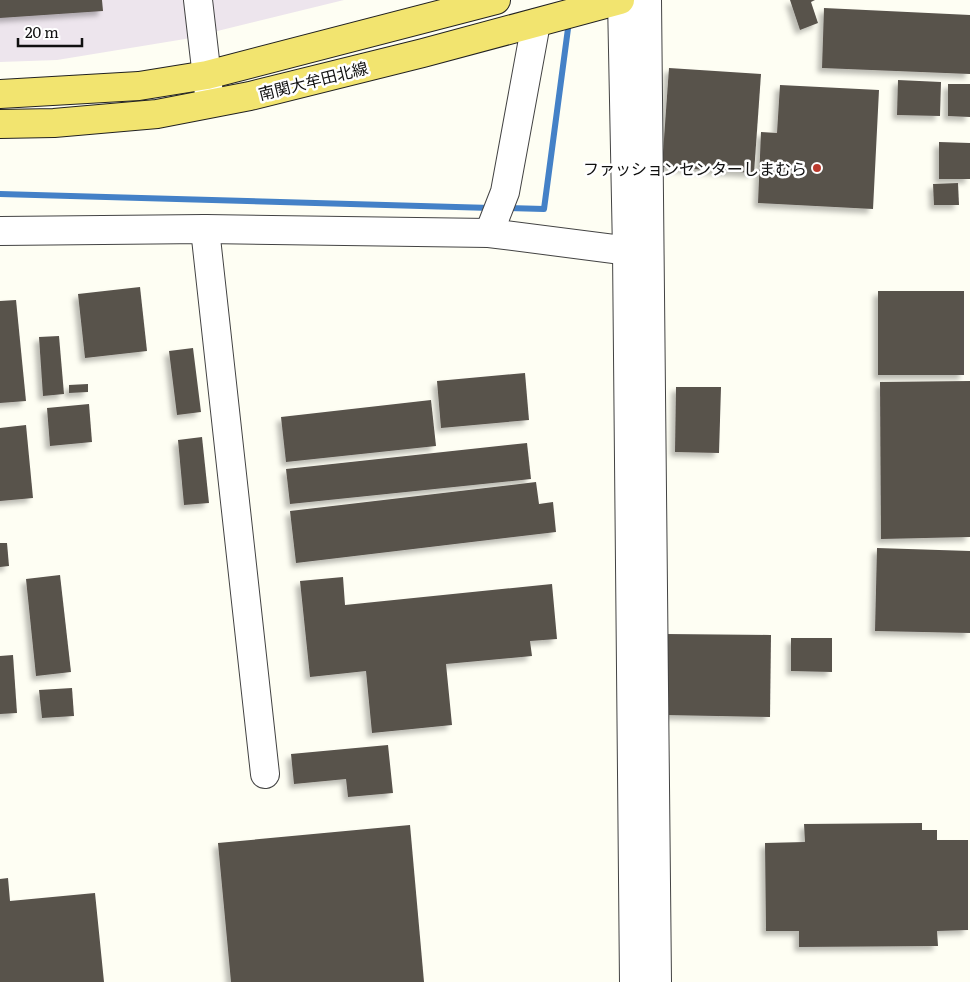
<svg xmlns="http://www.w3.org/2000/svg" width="970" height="982" viewBox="0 0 970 982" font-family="Literata,'Noto Sans JP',serif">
	<defs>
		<filter id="shadow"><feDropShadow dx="-4.5" dy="4.5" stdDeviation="2.5" flood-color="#0004"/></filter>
	</defs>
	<rect width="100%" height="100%" fill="#fefef3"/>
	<!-- industrial -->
	<polygon fill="#ede5ed" points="0,0 344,0 185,39 57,60 0,62"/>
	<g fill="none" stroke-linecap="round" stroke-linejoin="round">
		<!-- stream -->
		<g stroke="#4481c7" stroke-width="6">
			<polyline points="0,194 491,208"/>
			<polyline points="506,208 544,209 569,21"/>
		</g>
	</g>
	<!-- building -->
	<g fill="#58524c" filter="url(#shadow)">
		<polygon points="0,0 102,0 103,11 0,18"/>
		<polygon points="790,0 815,0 811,2 818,23 800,30"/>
		<polygon points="824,8 970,15 970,74 822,68"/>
		<polygon points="669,68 761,74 754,173 662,167"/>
		<polygon points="898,80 941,82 940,116 897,115"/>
		<polygon points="948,84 970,84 970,117 948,116"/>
		<polygon points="780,85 879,90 873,209 758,203 761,132 777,133"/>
		<polygon points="939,142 970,143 970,179 939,179"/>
		<polygon points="958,183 959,205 934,205 933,184"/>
		<polygon points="140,287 147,351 85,358 78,294"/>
		<rect x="878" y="291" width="86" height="84"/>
		<polygon points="16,300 26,401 0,403 0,301"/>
		<polygon points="59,336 64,394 43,396 39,337"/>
		<polygon points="193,348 201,412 177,415 169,351"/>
		<polygon points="525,373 529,420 441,428 437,381"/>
		<polygon points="970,381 970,537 881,539 880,382"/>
		<polygon points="88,384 88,392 69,393 69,385"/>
		<polygon points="676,387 721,387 719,453 675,452"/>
		<polygon points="431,400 436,446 286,462 281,417"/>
		<polygon points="89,404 92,442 50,446 47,408"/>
		<polygon points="26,425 33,498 0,501 0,428"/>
		<polygon points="202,437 209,503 184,505 178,440"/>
		<polygon points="527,443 531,479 290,504 286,469"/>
		<polygon points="536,482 539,504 553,502 556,532 296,563 290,511"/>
		<polygon points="0,543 7,543 9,566 0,567"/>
		<polygon points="877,548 970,551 970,633 875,631"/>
		<polygon points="60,575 71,672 36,676 26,579"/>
		<polygon points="343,577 345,605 552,584 557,639 530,641 532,656 446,664 452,725 372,733 366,671 310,677 300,581"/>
		<polygon points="666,634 771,635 770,717 664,715"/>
		<polygon points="791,638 832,638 832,672 791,671"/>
		<polygon points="13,655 17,713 0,714 0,656"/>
		<polygon points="72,688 74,716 42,718 39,690"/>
		<polygon points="388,745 393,793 348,797 346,779 294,784 291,754"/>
		<polygon points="922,823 922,830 937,830 937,840 968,840 968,930 937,931 938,946 799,947 799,931 766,931 765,843 805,842 804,824"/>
		<polygon points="410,825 424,982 231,982 218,843"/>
		<polygon points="8,878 10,901 95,893 104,982 0,982 0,879"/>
	</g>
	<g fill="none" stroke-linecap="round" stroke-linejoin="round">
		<!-- minor casing -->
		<g stroke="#434343" stroke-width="30">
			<g id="minor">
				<polyline points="198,0 210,103"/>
				<polyline points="622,0 627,251 634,982"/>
				<polyline points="647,0 657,982"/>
				<polyline points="205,229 265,774"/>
				<polyline points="0,231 205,229 489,233 645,253"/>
				<polyline points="489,233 505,192 536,23"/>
			</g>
		</g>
		<!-- major casing -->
		<g stroke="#212121" stroke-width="30">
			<g id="major">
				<polyline points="0,94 139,86 207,75 496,0"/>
				<polyline points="0,124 54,123 157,114 250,96 423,53 620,0"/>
			</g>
		</g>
		<!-- minor -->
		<use href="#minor" stroke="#fff" stroke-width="28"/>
		<!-- major -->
		<use href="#major" stroke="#f2e46f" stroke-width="28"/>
	</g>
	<!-- markers -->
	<circle fill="#ba3a2d" stroke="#fff" stroke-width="2" cx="817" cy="168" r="5"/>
	<g text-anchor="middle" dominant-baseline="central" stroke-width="5" stroke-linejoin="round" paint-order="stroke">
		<!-- street labels -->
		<g font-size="16" fill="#101010" stroke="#fff">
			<text transform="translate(313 80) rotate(-14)">南関大牟田北線</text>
		</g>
		<!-- poi labels -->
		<g font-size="16" fill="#101010" stroke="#fff" text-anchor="end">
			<text x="807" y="168">ファッションセンターしまむら</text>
		</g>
	</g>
	<!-- scale -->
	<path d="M18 38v8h64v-8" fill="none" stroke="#101010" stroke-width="2.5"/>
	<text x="25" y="38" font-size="15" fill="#101010" stroke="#ffffff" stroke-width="4" paint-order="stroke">20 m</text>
</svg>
